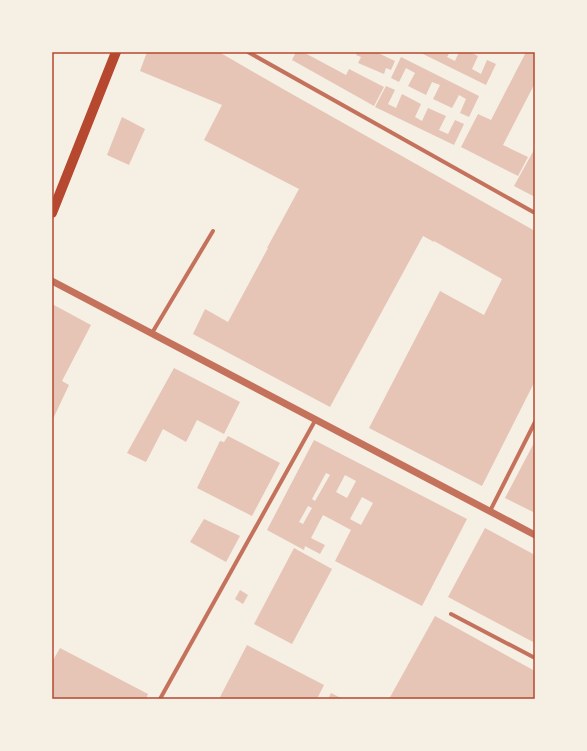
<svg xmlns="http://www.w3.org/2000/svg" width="587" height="751" viewBox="0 0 587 751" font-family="Rubik,sans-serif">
	<rect width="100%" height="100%" fill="#f6efe4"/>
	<!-- building -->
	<g fill="#e6c5b7" fill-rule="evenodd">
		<polygon points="147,52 219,52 283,89 535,231 535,381 482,486 369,428 440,291 484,315 502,279 434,241 434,242 423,236 330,407 193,334 205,309 228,322 268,248 267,248 299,189 204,140 222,105 140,71"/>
		<polygon points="296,52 303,52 346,75 349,69 384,87 374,106 292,60"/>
		<polygon points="357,52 376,52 395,61 391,70 386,68 384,74 358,63 361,57 356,55"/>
		<polygon points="419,52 450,52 447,57 455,61 459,52 470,52 478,56 472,69 481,74 487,60 496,64 486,85"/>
		<polygon points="526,52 535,52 535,83 503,145 528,157 518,176 461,147 478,114 491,120"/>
		<polygon points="401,57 479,96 469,117 460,113 466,99 459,95 452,108 433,99 440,85 432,82 426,95 408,86 415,73 406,68 399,82 391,78"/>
		<polygon points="386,86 395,90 388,104 396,108 402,94 421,104 415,117 422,121 428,108 446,116 439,130 448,134 455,120 464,124 454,145 375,107"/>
		<polygon points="122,117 145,129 129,165 107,155"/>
		<polygon points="535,148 535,197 514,186"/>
		<polygon points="52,304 91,325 62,381 69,385 52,421"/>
		<polygon points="174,368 240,402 224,434 197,420 186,442 163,429 146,462 127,453"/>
		<polygon points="228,436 280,463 252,516 197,488 220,441 224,442"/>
		<path d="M314,440L467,519L422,606L335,561L351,530L323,515L311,538L325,545L320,554L305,546L304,550L267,530ZM326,473L330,475L315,501L312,499ZM345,475L356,481L347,498L336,492ZM362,497L373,503L361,525L350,519ZM308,506L312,508L303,524L299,522Z"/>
		<polygon points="535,441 535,513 505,498"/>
		<polygon points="204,519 240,536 226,562 190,542"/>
		<polygon points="485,528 535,555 535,643 448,597"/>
		<polygon points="294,548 332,569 292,644 254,624"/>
		<polygon points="240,590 248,595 243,604 235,599"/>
		<polygon points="435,616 535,671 535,697 534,699 389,699"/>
		<polygon points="247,645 324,685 317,699 219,699"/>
		<polygon points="60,648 148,694 146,699 52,699 52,662"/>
		<polygon points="331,693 343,699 328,699"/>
	</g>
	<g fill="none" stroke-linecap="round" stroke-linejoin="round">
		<!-- minor -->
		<g stroke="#c5725c" stroke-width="4">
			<polyline points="248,52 535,213"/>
			<polyline points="152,333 213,231"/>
			<polyline points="490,511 535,422"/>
			<polyline points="451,614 535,658"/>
			<polyline points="160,699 316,419"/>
		</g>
		<!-- tertiary -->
		<polyline stroke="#c5725c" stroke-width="7" points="52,281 535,535"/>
		<!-- primary -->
		<polyline stroke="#b5482f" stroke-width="10" points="52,213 116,52"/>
	</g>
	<!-- border -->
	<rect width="587" height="751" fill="none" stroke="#f6efe4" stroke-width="106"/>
	<rect x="53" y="53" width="481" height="645" fill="none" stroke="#b5482f" stroke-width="1.5"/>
</svg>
